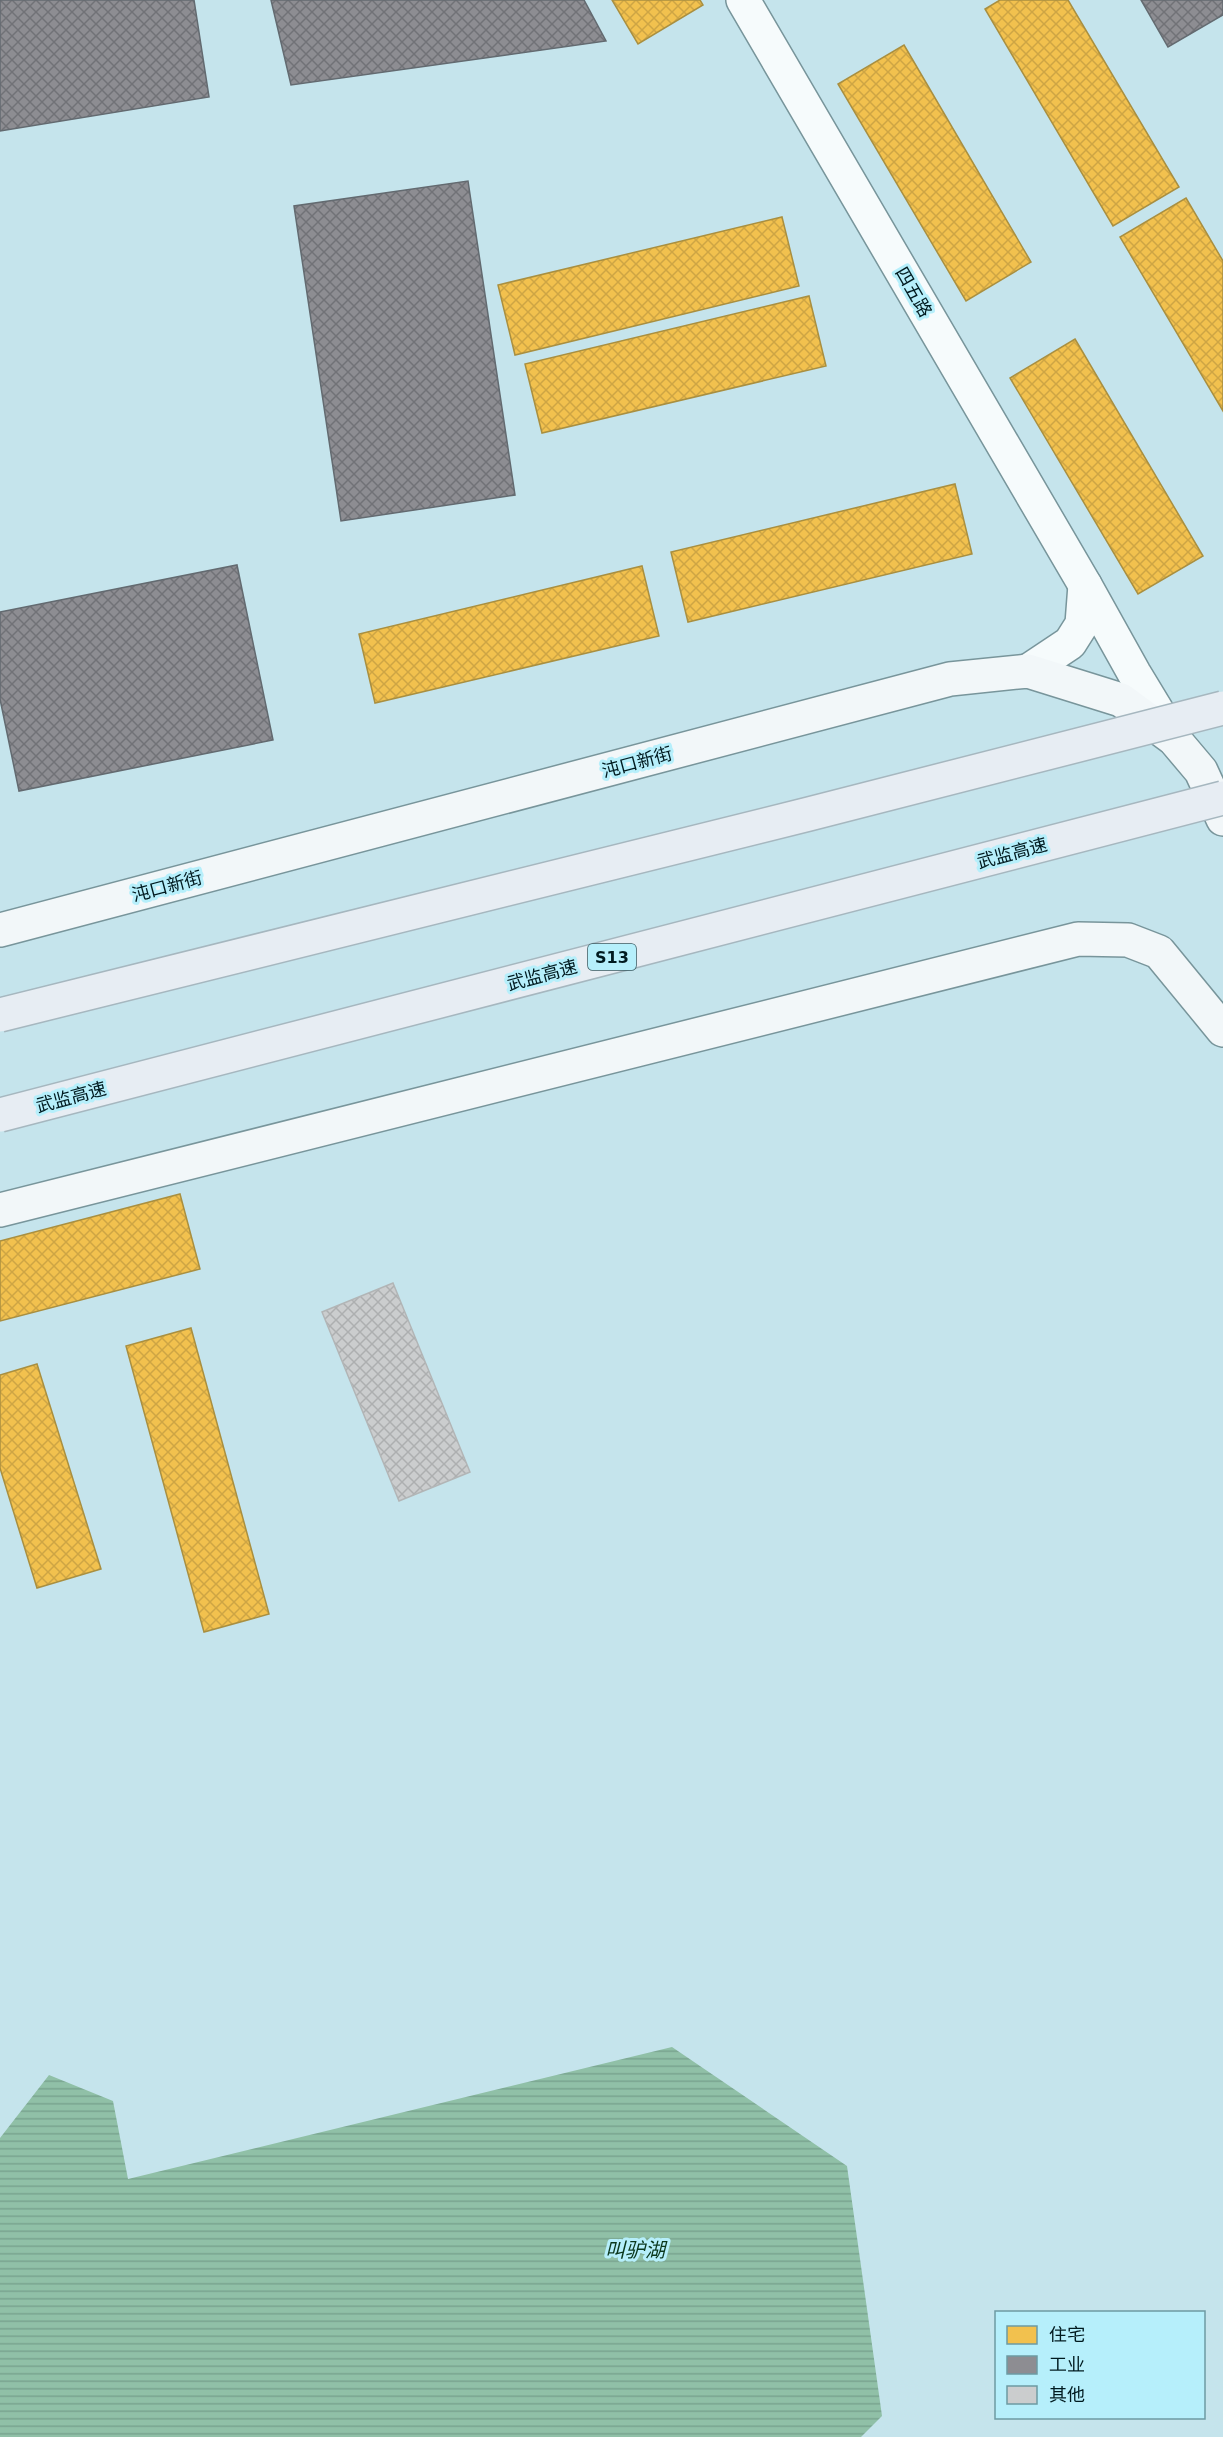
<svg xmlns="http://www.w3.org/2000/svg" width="1223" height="2437" viewBox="0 0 1223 2437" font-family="'DejaVu Sans','Noto Sans SC',sans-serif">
	<defs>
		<pattern id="water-rules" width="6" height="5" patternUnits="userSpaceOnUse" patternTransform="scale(1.5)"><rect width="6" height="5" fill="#90c0a7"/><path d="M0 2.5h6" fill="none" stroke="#7aa48f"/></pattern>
		<pattern id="homes-cross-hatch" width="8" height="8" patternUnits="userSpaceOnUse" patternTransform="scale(1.5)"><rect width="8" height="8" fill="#f2c14e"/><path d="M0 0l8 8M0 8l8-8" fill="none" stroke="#cea544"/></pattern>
		<pattern id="industry-cross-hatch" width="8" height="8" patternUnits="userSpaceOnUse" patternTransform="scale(1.5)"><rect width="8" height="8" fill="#8d8d92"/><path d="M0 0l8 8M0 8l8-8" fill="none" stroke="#717277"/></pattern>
		<pattern id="building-cross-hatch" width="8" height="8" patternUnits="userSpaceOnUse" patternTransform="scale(1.5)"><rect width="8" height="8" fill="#cbcdce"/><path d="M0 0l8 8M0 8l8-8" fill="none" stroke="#adafb0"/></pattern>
	</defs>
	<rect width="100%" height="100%" fill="#c5e4ec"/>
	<!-- water -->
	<polygon fill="url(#water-rules)" points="672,2047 847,2166 882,2416 861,2437 0,2437 0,2138 49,2075 113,2101 128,2179"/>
	<!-- homes -->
	<g fill="url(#homes-cross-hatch)" stroke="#a98f40" stroke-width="1.5">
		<polygon points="612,0 700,0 703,5 638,44"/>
		<polygon points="1000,0 1068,0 1179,187 1113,226 985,9"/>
		<polygon points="904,45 1031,262 966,301 838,84"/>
		<polygon points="1186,198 1223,261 1223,411 1120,237"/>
		<polygon points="782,217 799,286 515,355 498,285"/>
		<polygon points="809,296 826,366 542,433 525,364"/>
		<polygon points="1075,339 1203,556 1138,594 1010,378"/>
		<polygon points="955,484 972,554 688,622 671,552"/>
		<polygon points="642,566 659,636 375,703 359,634"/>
		<polygon points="180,1194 200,1269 0,1321 0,1241"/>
		<polygon points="191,1328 269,1614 204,1632 126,1346"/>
		<polygon points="37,1364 101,1569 37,1588 0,1468 0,1375"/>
	</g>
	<!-- industry -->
	<g fill="url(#industry-cross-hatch)" stroke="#636a70" stroke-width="1.5">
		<polygon points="0,0 194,0 209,97 0,131"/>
		<polygon points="271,0 584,0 606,41 291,85"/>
		<polygon points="1141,0 1223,0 1223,15 1168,47"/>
		<polygon points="468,181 515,495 341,521 294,206"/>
		<polygon points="237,565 273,740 19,791 0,699 0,612"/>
	</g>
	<!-- building -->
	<polygon fill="url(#building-cross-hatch)" stroke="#b2b5b6" stroke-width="1.5" points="393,1283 470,1472 399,1501 322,1312"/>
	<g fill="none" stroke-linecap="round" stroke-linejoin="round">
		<!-- tertiary casing -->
		<g stroke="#78959b" stroke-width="36">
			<g id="tertiary">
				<polyline points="743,0 1085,585"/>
				<polyline points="1028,671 1070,643 1082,624 1085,585 1134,673 1174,739"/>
			</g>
		</g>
		<!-- secondary casing -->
		<g stroke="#78959b" stroke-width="36">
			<g id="secondary">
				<polyline points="0,930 950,679 1028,671 1121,700 1174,739 1201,771 1223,819"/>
				<polyline points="0,1210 1078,939 1128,940 1159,952 1223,1030"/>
			</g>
		</g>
		<!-- tertiary -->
		<use href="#tertiary" stroke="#f6fbfc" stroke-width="33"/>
		<!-- secondary -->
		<use href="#secondary" stroke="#f2f7f9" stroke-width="33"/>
		<!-- motorway-bridge casing -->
		<g stroke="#a6b7bf" stroke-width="36" stroke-linecap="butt">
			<g id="motorway-bridge">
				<polyline points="0,1015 809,814 1223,708"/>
				<polyline points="0,1115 1223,798"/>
			</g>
		</g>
		<!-- motorway-bridge -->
		<use href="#motorway-bridge" stroke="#e7edf3" stroke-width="33"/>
	</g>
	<g text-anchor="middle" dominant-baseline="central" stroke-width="6" stroke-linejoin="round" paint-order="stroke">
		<!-- shield labels -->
		<rect fill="#b6effb" stroke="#375a61" stroke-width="1.5" x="588" y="944" width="48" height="26" rx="4.5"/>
		<g font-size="16" font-weight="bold" fill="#001a1f">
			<text x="612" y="957">S13</text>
		</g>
		<!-- street labels -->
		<g font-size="18" fill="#001a1f" stroke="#b6effb">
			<text transform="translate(914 292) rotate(60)">四五路</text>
			<text transform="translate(637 762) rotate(-15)">沌口新街</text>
			<text transform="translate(1012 853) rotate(-15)">武监高速</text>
			<text transform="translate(167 886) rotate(-15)">沌口新街</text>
			<text transform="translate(542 975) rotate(-15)">武监高速</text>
			<text transform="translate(71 1097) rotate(-15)">武监高速</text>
		</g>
		<!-- water labels -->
		<g font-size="20" font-style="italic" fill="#0b381d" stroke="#b6effb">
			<text x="635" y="2250">叫驴湖</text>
		</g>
	</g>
	<!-- legend -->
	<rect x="995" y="2311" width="210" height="108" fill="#b6effb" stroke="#6d9aa3" stroke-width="1.5"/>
	<rect x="1007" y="2326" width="30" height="18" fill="#f2c14e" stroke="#6d9aa3" stroke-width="1.5"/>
	<text x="1049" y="2341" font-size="18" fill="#001a1f">住宅</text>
	<rect x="1007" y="2356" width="30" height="18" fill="#8d8d92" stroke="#6d9aa3" stroke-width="1.5"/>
	<text x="1049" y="2371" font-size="18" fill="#001a1f">工业</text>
	<rect x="1007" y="2386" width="30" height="18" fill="#cbcdce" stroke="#6d9aa3" stroke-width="1.5"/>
	<text x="1049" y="2401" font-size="18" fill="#001a1f">其他</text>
</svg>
